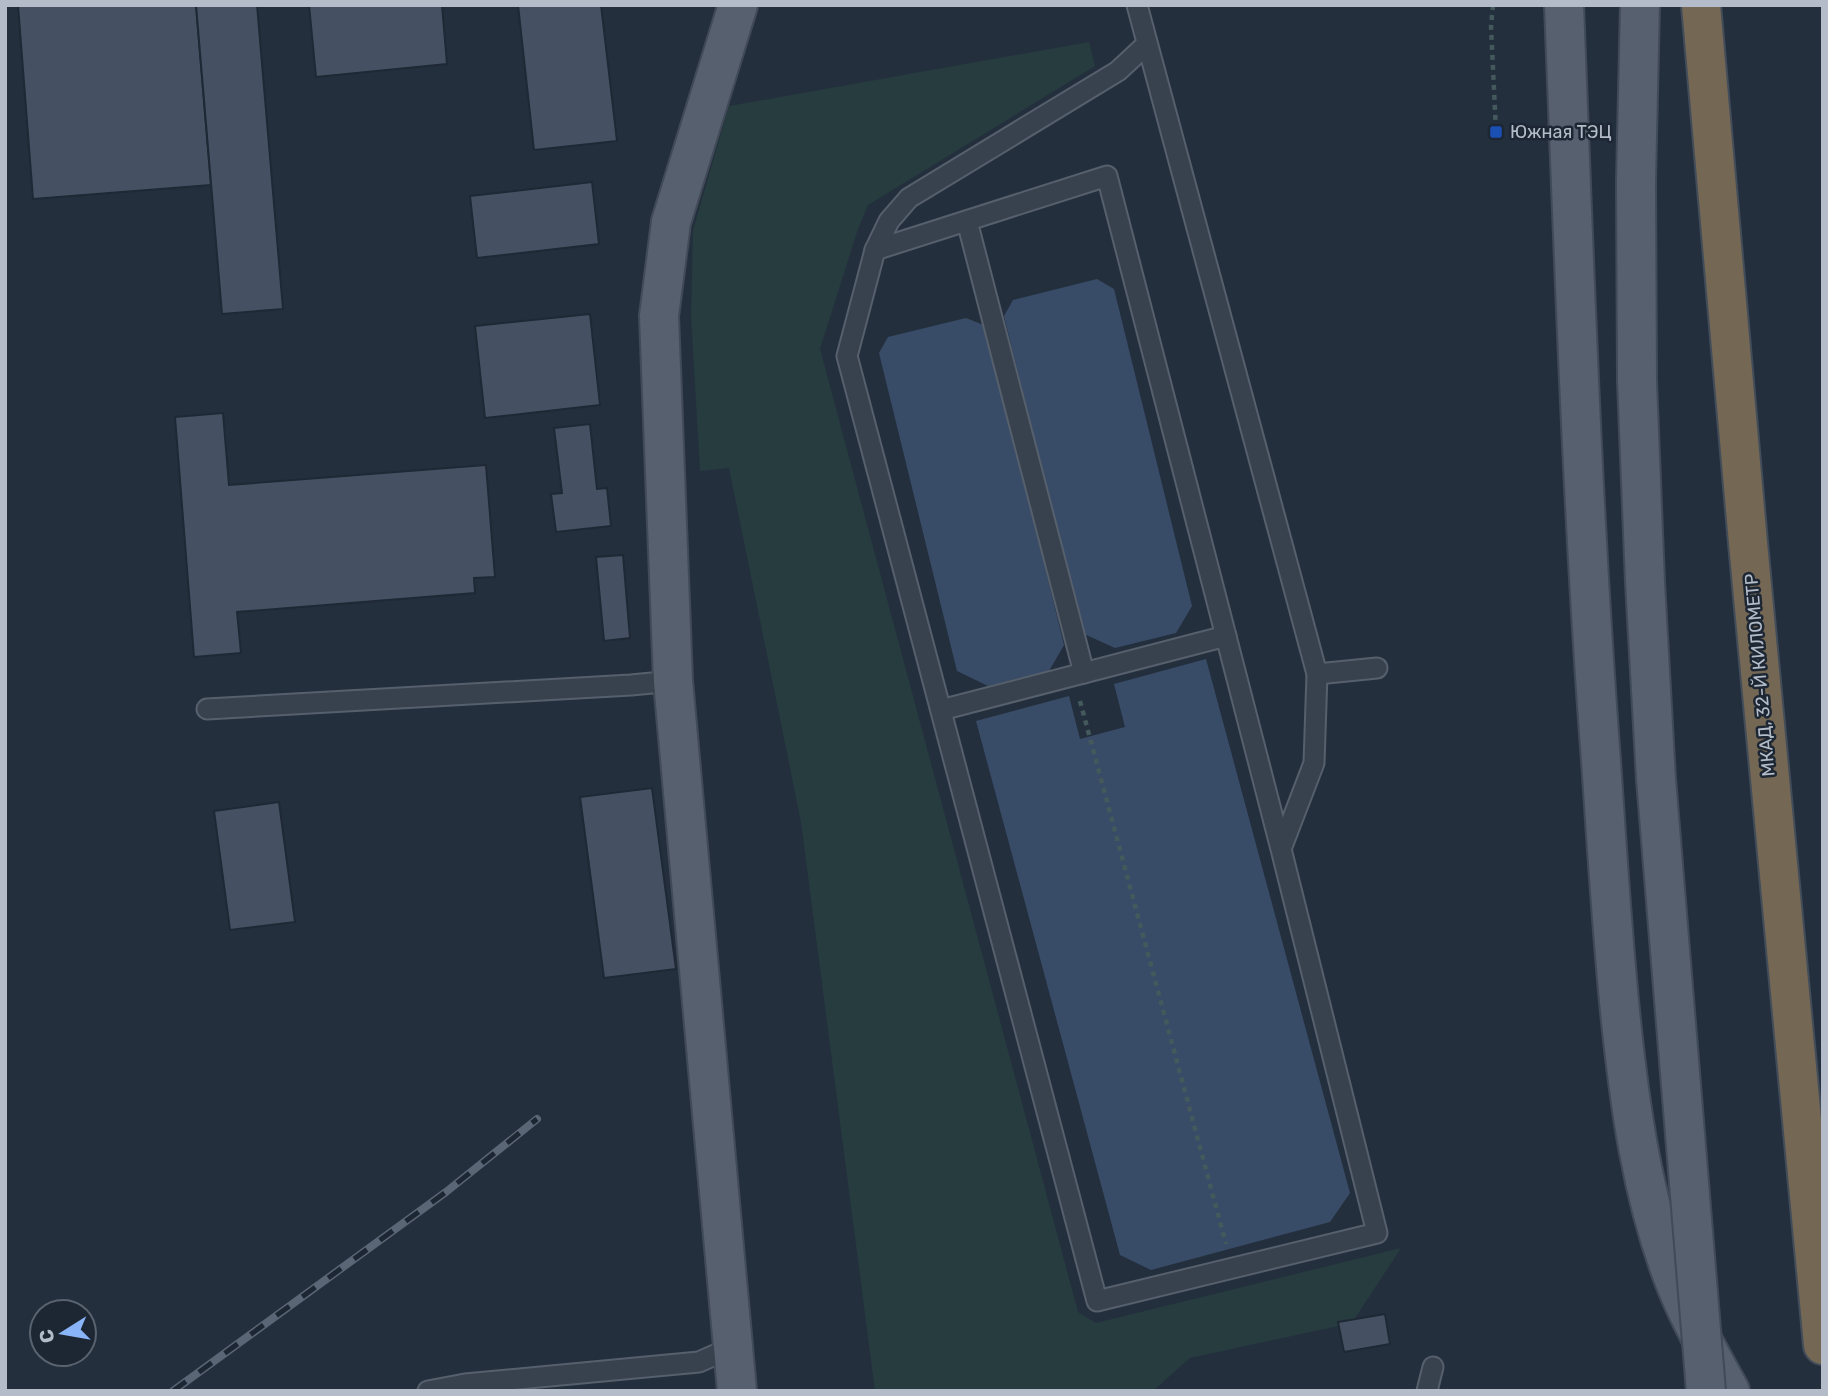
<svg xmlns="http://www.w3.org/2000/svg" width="1828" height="1396" viewBox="0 0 1828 1396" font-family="Rubik,sans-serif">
	<rect width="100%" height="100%" fill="#242f3e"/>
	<!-- green -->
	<polygon fill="#263c3f" points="1089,42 1095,66 868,205 857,232 820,349 1078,1312 1096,1323 1401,1248 1352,1323 1190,1358 1154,1390 875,1391 801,822 729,468 700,471 691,316 693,230 729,106"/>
	<!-- water -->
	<g fill="#394c67">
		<polygon points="1097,279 1114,289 1192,606 1176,633 1115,648 1082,633 1004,316 1013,300"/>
		<polygon points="966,318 986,326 1064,645 1049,671 988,686 957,671 879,353 888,337"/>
		<polygon points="1206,659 1350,1193 1330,1222 1151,1270 1120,1255 976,721 1069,696 1080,739 1125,727 1114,684"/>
	</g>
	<!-- building -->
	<g fill="#455162" stroke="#1f2835" stroke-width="2">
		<polygon points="18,5 196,5 211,185 33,199"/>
		<polygon points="196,5 257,5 283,309 222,314"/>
		<polygon points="309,5 442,5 447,64 316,77"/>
		<polygon points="518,5 601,5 617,141 534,150"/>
		<polygon points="592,182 599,244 477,258 470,196"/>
		<polygon points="590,314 600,405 485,418 475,326"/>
		<polygon points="223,413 229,485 486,465 495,577 474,578 475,593 237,612 241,653 194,657 175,417"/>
		<polygon points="590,424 597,489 607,488 611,526 556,532 551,494 562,493 554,428"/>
		<polygon points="623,555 630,638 604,641 596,557"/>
		<polygon points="652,788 676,969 604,978 580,797"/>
		<polygon points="279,802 295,922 230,930 214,811"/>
		<polygon points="1385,1314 1390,1344 1344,1352 1338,1322"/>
	</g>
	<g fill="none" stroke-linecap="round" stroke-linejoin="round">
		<!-- lane casing -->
		<g stroke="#565f6c" stroke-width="23">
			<g id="lane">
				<polyline points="1137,5 1317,674 1314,763 1281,849 1377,1233 1097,1301 847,356 875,250 1107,176 1281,849"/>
				<polyline points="967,221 1084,673"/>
				<polyline points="875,250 889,221 909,198 1118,71 1147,44"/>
				<polyline points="1317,674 1377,668"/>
				<polyline points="207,709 631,685 673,681"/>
				<polyline points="941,710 1226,636"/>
				<polyline points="428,1391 465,1384 699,1362 733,1347"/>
				<polyline points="1427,1391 1433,1367"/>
			</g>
		</g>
		<!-- primary casing -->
		<g stroke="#414a57" stroke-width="42">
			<g id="primary">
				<path d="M1564,5C1574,257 1582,509 1601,761C1607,847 1612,935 1621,1021C1630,1107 1642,1195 1673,1277C1688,1317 1710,1354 1730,1391"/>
				<polyline points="1640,5 1636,181 1637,381 1645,582 1656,779"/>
				<polyline points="737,1391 673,681 659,316 671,222 738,5"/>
			</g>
		</g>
		<!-- highway casing -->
		<g stroke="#434c59" stroke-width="42">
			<polyline id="highway" points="1701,5 1748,543 1823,1345"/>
		</g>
		<!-- path -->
		<g stroke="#44595c" stroke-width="4.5" stroke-dasharray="5 5" stroke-linecap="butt">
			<polyline points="1493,5 1491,26 1496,132"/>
			<polyline points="1080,701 1226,1244"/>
		</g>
		<!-- lane -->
		<use href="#lane" stroke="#38414e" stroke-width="19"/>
		<!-- primary -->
		<use href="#primary" stroke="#56606e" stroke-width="38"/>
		<!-- highway -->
		<use href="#highway" stroke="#746855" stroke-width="38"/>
		<!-- rail casing -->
		<g stroke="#5a6575" stroke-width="8">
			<polyline id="rail" points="173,1391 446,1192 537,1119"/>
		</g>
		<!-- rail -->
		<use href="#rail" stroke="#1d2633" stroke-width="5" stroke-dasharray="16" stroke-linecap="butt"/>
		<!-- primary-bridge casing -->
		<g stroke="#414a57" stroke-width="42" stroke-linecap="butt">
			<polyline id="primary-bridge" points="1656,779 1706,1391"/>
		</g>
		<!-- primary-bridge -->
		<use href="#primary-bridge" stroke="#56606e" stroke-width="38"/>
	</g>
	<!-- markers -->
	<rect fill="#1a4fb4" stroke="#1d2633" stroke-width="2.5" x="1489" y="125" width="14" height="14" rx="3.5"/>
	<g text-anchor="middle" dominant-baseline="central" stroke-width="5" stroke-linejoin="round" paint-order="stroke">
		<!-- poi labels -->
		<g font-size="18" fill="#b4bcc9" stroke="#1d2633" text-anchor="start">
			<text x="1510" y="132">Южная ТЭЦ</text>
		</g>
		<!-- street labels -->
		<g font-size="18" fill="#b4bcc9" stroke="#1d2633">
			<text transform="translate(1760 675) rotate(-95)">МКАД, 32-Й КИЛОМЕТР</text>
		</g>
	</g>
	<!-- border -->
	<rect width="1828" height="1396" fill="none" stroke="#b4bcc9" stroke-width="14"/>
	<!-- north arrow -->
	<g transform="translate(63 1333) rotate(259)"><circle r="33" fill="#1d2633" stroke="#59626f" stroke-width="2"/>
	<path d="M0-5L12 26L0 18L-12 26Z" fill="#8ab4f8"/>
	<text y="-10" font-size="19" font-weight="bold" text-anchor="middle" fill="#b4bcc9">С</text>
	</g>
</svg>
